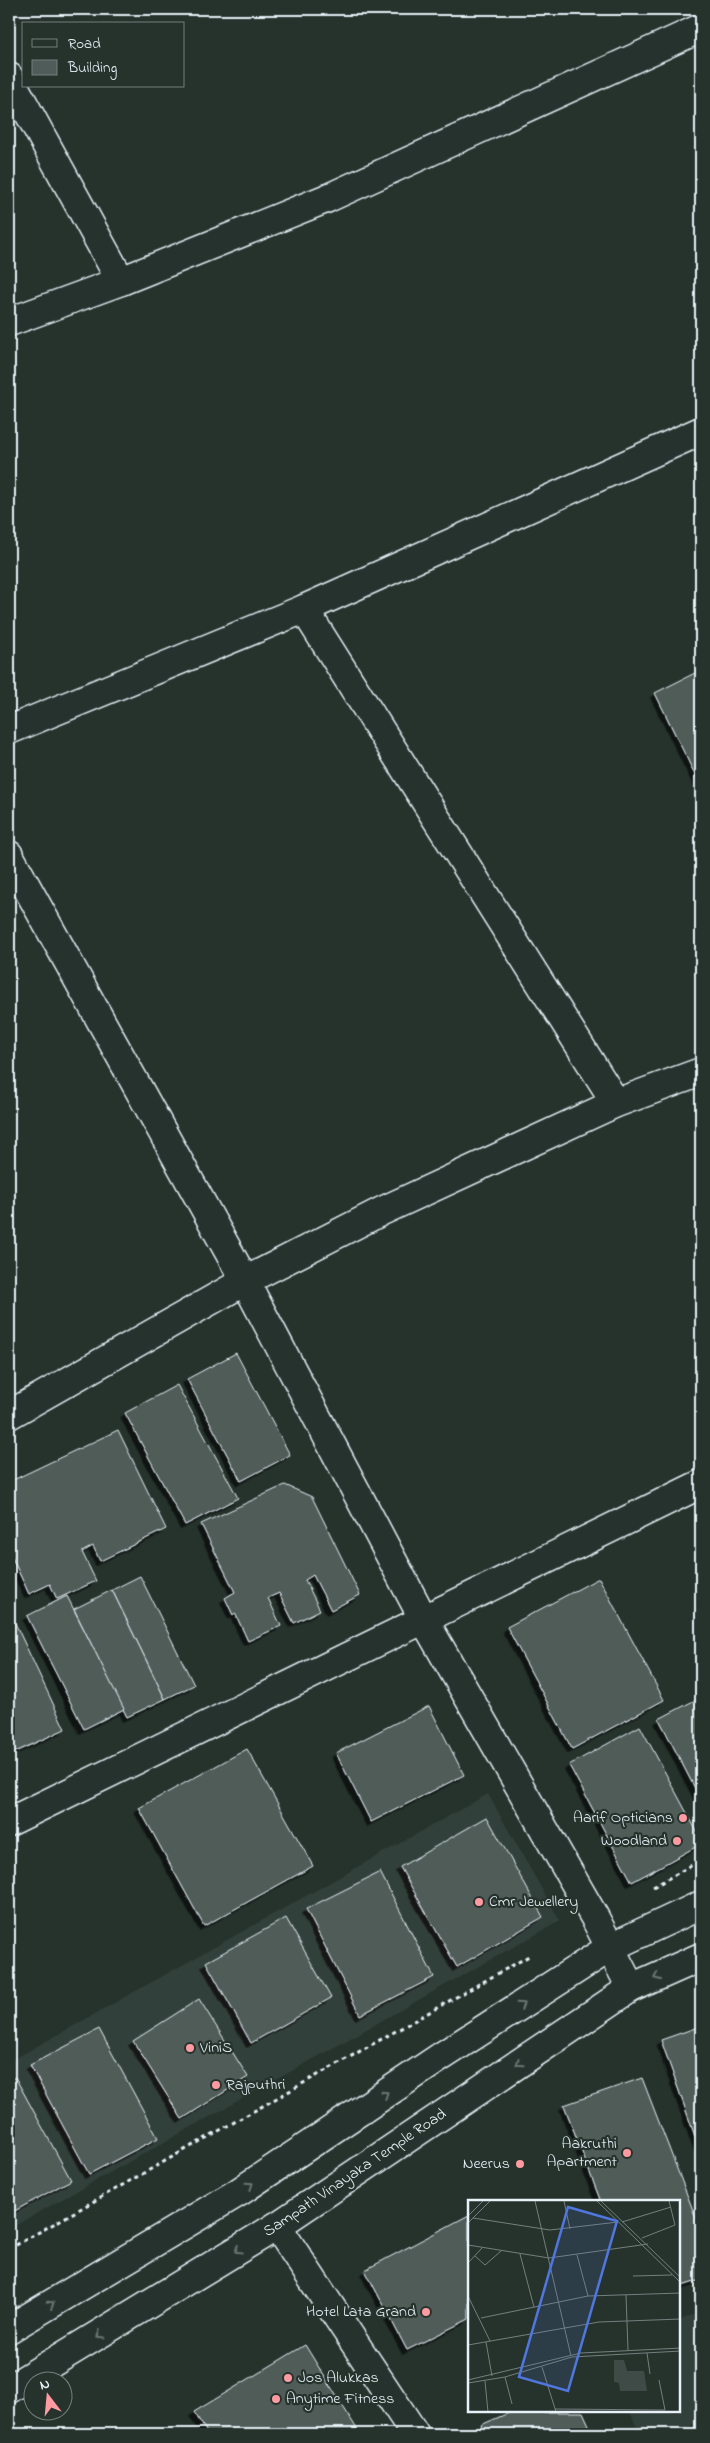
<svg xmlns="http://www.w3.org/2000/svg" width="710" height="2443" viewBox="0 0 710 2443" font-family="'Indie Flower',sans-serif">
	<defs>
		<filter id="shadow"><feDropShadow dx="-4.5" dy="4.5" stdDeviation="0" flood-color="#0009"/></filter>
	</defs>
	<rect width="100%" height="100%" fill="#26332d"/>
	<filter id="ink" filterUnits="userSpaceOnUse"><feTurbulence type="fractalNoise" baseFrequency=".02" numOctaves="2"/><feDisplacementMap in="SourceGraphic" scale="10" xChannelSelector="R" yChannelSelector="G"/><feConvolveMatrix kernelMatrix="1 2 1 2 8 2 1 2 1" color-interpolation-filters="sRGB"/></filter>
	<g filter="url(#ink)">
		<!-- built -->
		<g fill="#333f3a">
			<polygon points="488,1794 560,1921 9,2229 9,2062"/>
			<polygon points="697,2313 701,2323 701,2421 673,2434 640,2434 630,2412 679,2412 679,2321"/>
		</g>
		<!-- building -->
		<g fill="#505c59" stroke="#e8f1f8" filter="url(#shadow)">
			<polygon points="701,670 701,787 655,693"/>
			<polygon points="236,1353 290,1455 241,1481 187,1379"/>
			<polygon points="177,1385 238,1498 185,1525 125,1413"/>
			<polygon points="118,1430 166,1529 100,1561 93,1546 82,1552 96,1581 57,1599 50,1584 29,1594 9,1551 9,1482"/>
			<polygon points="285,1485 312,1497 360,1595 331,1610 313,1575 305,1580 320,1610 294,1623 279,1593 268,1598 281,1626 248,1641 235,1613 233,1615 225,1598 235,1592 201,1524"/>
			<polygon points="140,1576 194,1685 165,1699 112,1590"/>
			<polygon points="599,1578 664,1700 572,1749 507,1627"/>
			<polygon points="112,1590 165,1699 127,1717 74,1609"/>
			<polygon points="67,1596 124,1709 84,1729 27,1616"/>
			<polygon points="15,1623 65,1729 9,1755 9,1626"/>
			<polygon points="701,1697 701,1797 700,1798 659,1719"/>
			<polygon points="429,1706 464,1775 371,1822 336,1753"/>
			<polygon points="640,1726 701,1839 701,1844 632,1882 569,1765"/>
			<polygon points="247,1749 313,1866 204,1926 139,1808"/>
			<polygon points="487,1817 543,1917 457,1967 400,1867"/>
			<polygon points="380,1872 434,1977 360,2015 306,1909"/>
			<polygon points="286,1918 331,1998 251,2043 206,1962"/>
			<polygon points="199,1999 248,2077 182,2119 133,2041"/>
			<polygon points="701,2026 701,2153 661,2040"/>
			<polygon points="99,2029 158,2138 89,2174 30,2065"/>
			<polygon points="15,2077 71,2180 9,2214 9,2081"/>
			<polygon points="642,2078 701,2231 701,2280 679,2287 679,2202 601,2202 564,2105"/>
			<polygon points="469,2215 469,2319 407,2350 365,2270"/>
			<polygon points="305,2345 360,2434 208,2434 194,2412"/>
			<polygon points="511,2412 583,2412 593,2434 485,2434 481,2425"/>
		</g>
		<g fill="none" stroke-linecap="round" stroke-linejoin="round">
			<!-- street casing -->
			<g stroke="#e8f1f8" stroke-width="31">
				<g id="street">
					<polyline points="9,77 121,281"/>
					<polyline points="9,322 121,281 328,198 701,28"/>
					<polyline points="304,609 616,1103"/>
					<polyline points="9,730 304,609 701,431"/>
					<polyline points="9,855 245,1281 423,1618 595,1918 631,1988"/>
					<polyline points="9,1415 245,1281 382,1211 616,1103 701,1072"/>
					<polyline points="9,1822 701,1484"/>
				</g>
			</g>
			<!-- secondary casing -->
			<g stroke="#e8f1f8" stroke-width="31">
				<polyline id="secondary" points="277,2226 415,2434"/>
			</g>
			<!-- primary casing -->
			<g stroke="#e8f1f8" stroke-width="31">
				<g id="primary">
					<polyline points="9,2329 239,2192 439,2058 611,1947 701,1905"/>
					<polyline points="9,2389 277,2226 631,1988 701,1957"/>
				</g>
			</g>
			<!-- path -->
			<g stroke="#e8f1f8" stroke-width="3" stroke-dasharray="4 4" stroke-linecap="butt">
				<polyline points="653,1887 701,1860"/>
				<polyline points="9,2249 529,1956"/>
			</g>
			<!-- street -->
			<use href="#street" stroke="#26332d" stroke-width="28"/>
			<!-- secondary -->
			<use href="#secondary" stroke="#26332d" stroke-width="28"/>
			<!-- primary -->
			<use href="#primary" stroke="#26332d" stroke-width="28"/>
		</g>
		<!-- one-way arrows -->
		<defs><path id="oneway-chevron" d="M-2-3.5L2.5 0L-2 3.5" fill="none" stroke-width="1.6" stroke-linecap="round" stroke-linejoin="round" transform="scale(1.25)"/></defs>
		<g stroke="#6a7674">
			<use href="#oneway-chevron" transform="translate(657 1977) rotate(156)"/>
			<use href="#oneway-chevron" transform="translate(521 2005) rotate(-33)"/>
			<use href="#oneway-chevron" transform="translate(519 2063) rotate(146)"/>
			<use href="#oneway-chevron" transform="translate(385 2094) rotate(-34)"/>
			<use href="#oneway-chevron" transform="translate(250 2185) rotate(-34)"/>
			<use href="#oneway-chevron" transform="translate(238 2250) rotate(148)"/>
			<use href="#oneway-chevron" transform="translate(51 2304) rotate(-31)"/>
			<use href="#oneway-chevron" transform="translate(100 2335) rotate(148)"/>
		</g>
	</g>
	<!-- markers -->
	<g fill="#ff9aa2" stroke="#26332d" stroke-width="2">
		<circle cx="683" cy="1818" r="5"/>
		<circle cx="677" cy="1841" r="5"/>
		<circle cx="479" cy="1902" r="5"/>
		<circle cx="190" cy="2048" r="5"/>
		<circle cx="216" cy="2085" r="5"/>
		<circle cx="627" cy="2153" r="5"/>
		<circle cx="520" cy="2164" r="5"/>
		<circle cx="426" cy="2312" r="5"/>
		<circle cx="288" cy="2378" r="5"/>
		<circle cx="276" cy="2399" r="5"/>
	</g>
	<g text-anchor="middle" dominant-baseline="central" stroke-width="4.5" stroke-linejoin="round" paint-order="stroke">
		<!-- poi labels -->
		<g font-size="16" fill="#e8f1f8" stroke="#26332d" text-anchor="end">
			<text x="673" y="1818">Aarif Opticians</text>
			<text x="667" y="1841">Woodland</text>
			<text x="489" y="1902" text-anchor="start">Cmr Jewellery</text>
			<text x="200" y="2048" text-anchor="start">ViniS</text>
			<text x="226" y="2085" text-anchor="start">Rajputhri</text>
			<text x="617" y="2144">Aakruthi<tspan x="617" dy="18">Apartment</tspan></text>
			<text x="510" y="2164">Neerus</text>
			<text x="416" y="2312">Hotel Lata Grand</text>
			<text x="298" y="2378" text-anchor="start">Jos Alukkas</text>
			<text x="286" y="2399" text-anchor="start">Anytime Fitness</text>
		</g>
		<!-- street labels -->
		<g font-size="16" fill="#e8f1f8" stroke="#26332d">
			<text transform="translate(355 2173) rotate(-34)">Sampath Vinayaka Temple Road</text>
		</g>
	</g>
	<!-- overview -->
	<g transform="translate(468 2200)">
		<rect width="212" height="212" fill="#26332d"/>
		<path d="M146,160H156L159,171H176L179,191H152L151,183L146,182Z" fill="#3e4b47"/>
		<path fill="none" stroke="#747f7e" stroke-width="1" d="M67,1L103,156M96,1L102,29M129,1L213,83M133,1L213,78M0,16L15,1M5,18L82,30L150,22M154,22L203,7M0,23L22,1M174,38L207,25L201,1M0,45L81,58L180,44M52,54L66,107M109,55L120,96M7,56L17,65L33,51M0,63L14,48M165,76L204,75M158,95L160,150M0,96L22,141M13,118L120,96L213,93M18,142L24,176M0,145L131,122L213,119M179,153L182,174M74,167L88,212M37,177L44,204M0,180L113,153L213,148M17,181L20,212M0,183L37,177L104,157L213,151M87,209L197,210L191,180"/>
		<path fill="#5077e0" fill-opacity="0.15" stroke="#5077e0" stroke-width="2.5" d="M100,7L149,21L100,191L51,177Z"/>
		<rect width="212" height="212" fill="none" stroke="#e8f1f8" stroke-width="2.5"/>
	</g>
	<!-- margin -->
	<rect width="710" height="2443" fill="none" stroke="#26332d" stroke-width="30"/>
	<rect x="15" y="15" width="680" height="2413" fill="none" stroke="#e8f1f8" stroke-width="2" filter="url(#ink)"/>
	<!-- legend -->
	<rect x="22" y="22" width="162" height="65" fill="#26332d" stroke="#747f7e"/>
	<rect x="32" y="39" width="25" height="8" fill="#26332d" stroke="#747f7e"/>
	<text x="68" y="48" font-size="15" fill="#e8f1f8">Road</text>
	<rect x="32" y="60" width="25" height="15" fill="#505c59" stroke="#747f7e"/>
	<text x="68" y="72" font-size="15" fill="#e8f1f8">Building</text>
	<!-- north arrow -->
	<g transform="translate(48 2396) rotate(344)"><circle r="24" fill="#26332d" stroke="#747f7e"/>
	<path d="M0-4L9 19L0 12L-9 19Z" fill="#ff9aa2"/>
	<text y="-8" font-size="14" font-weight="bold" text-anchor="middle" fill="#e8f1f8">N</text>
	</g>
</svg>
